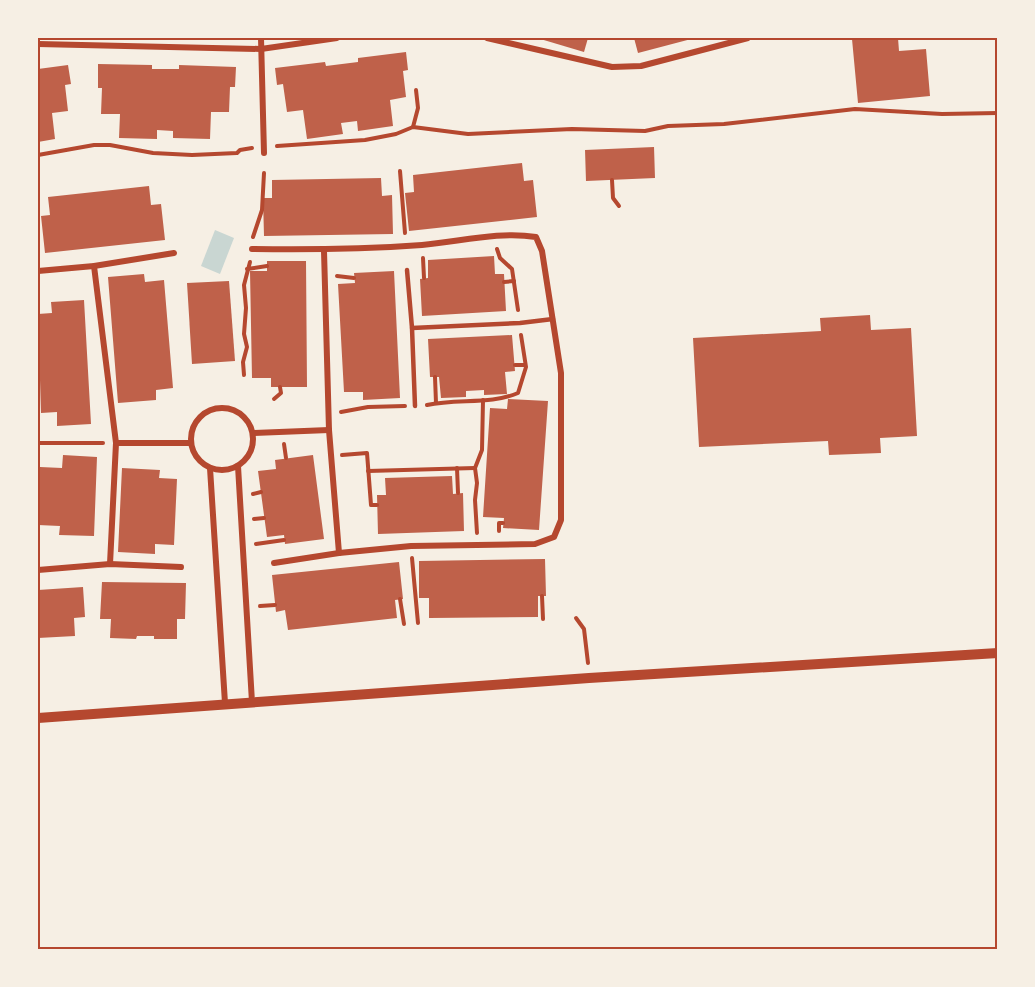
<svg xmlns="http://www.w3.org/2000/svg" width="1035" height="987" viewBox="0 0 1035 987" font-family="'Playfair Display',serif">
	<rect width="100%" height="100%" fill="#f6efe4"/>
	<!-- water -->
	<polygon fill="#c9d6d2" points="215,230 234,238 220,274 201,266"/>
	<!-- building -->
	<g fill="#bf614a">
		<polygon points="537,38 588,38 584,52"/>
		<polygon points="634,38 695,38 638,53"/>
		<polygon points="868,38 898,38 899,51 926,49 930,96 858,103 852,39"/>
		<polygon points="406,52 408,70 403,71 406,97 390,100 393,126 358,131 357,121 341,123 343,134 307,139 303,110 287,112 283,84 277,85 275,68 325,62 326,66 358,62 358,58"/>
		<polygon points="98,64 152,65 152,69 179,69 179,65 236,67 235,87 230,87 229,112 211,112 210,139 173,138 173,131 157,130 157,139 119,138 120,114 101,114 102,88 98,88"/>
		<polygon points="68,65 71,84 65,85 68,111 52,113 55,139 38,142 38,69"/>
		<polygon points="654,147 655,178 586,181 585,150"/>
		<polygon points="522,163 524,181 533,180 537,217 409,231 405,193 414,192 413,175"/>
		<polygon points="381,178 382,196 392,195 393,234 264,236 263,198 272,198 272,180"/>
		<polygon points="149,186 151,205 161,204 165,240 45,253 41,216 50,215 48,197"/>
		<polygon points="494,256 495,274 504,274 506,311 422,316 420,279 428,278 428,260"/>
		<polygon points="267,261 306,261 307,387 271,387 271,378 252,378 250,271 267,271"/>
		<polygon points="394,271 400,398 363,400 363,392 344,392 338,284 355,283 354,273"/>
		<polygon points="144,274 145,282 164,280 173,388 156,390 156,400 118,403 108,277"/>
		<polygon points="229,281 235,361 192,364 187,283"/>
		<polygon points="84,300 91,424 57,426 57,412 41,413 38,314 52,313 51,302"/>
		<polygon points="870,315 871,330 911,328 917,436 880,438 881,453 829,455 828,441 699,447 693,338 821,331 820,318"/>
		<polygon points="512,335 515,371 505,372 507,394 484,395 484,390 466,391 466,397 441,398 439,377 430,377 428,339"/>
		<polygon points="508,399 548,401 539,530 503,528 504,518 483,517 490,408 507,409"/>
		<polygon points="63,455 97,457 94,536 59,535 60,526 38,525 40,467 62,468"/>
		<polygon points="313,455 324,539 285,544 284,535 267,537 258,471 276,469 275,460"/>
		<polygon points="122,468 160,470 159,478 177,479 174,545 155,544 155,554 118,552"/>
		<polygon points="452,476 453,494 463,493 464,531 378,534 377,495 386,495 385,478"/>
		<polygon points="545,559 546,596 538,596 538,617 429,618 429,598 419,598 419,561"/>
		<polygon points="399,562 403,599 395,600 397,618 288,630 285,610 276,612 272,575"/>
		<polygon points="102,582 186,583 185,619 177,619 177,639 154,639 154,636 137,636 136,639 110,638 111,619 100,619"/>
		<polygon points="83,587 85,617 74,618 75,636 38,638 38,590"/>
	</g>
	<g fill="none" stroke-linecap="round" stroke-linejoin="round">
		<!-- path -->
		<g stroke="#b5482f" stroke-width="4">
			<polyline points="413,127 418,108 416,90"/>
			<polyline points="277,146 365,140 396,134 413,127 468,134 572,129 645,131 668,126 724,124 855,109 942,114 998,113"/>
			<polyline points="38,155 94,145 110,145 153,153 192,155 237,153 240,150 252,148"/>
			<polyline points="400,171 405,233"/>
			<polyline points="612,180 613,198 619,206"/>
			<polyline points="253,237 262,210 264,173"/>
			<polyline points="497,249 500,258 512,269 518,310"/>
			<polyline points="423,258 424,278"/>
			<polyline points="247,269 267,266"/>
			<polyline points="337,276 354,278"/>
			<polyline points="504,282 514,281"/>
			<polyline points="515,365 525,365"/>
			<polyline points="244,375 243,362 247,347 244,334 246,308 244,285 250,262"/>
			<polyline points="435,377 436,403"/>
			<polyline points="274,399 281,393 280,387"/>
			<path d="M427,405C457,398 490,405 518,393L526,367L521,335"/>
			<polyline points="341,412 368,407 405,406"/>
			<polyline points="38,443 103,443"/>
			<polyline points="284,444 286,458"/>
			<polyline points="342,455 367,453 371,505 377,505"/>
			<polyline points="457,468 458,493"/>
			<polyline points="368,471 475,468"/>
			<polyline points="253,494 261,492"/>
			<polyline points="254,519 264,518"/>
			<polyline points="499,531 499,523 503,523"/>
			<polyline points="477,533 475,500 477,483 475,468 482,450 483,400"/>
			<polyline points="256,544 284,540"/>
			<polyline points="412,558 418,623"/>
			<polyline points="542,596 543,619"/>
			<polyline points="400,599 404,624"/>
			<polyline points="260,606 275,605"/>
			<polyline points="576,618 584,629 588,663"/>
		</g>
		<!-- service -->
		<g stroke="#b5482f" stroke-width="4.5">
			<polyline points="407,270 412,328 415,406"/>
			<polyline points="412,328 520,323 553,319"/>
		</g>
		<!-- minor -->
		<g stroke="#b5482f" stroke-width="6">
			<polyline points="261,38 264,153"/>
			<polyline points="487,38 612,67 641,66 748,38"/>
			<polyline points="38,44 261,49 337,38"/>
			<path d="M252,249C309,250 365,249 422,245C459,242 498,231 536,237L542,251L561,373V520L554,537L535,544L411,546L339,553L274,563"/>
			<polyline points="324,251 329,430 339,553"/>
			<polyline points="94,266 116,443 110,564"/>
			<polyline points="38,271 94,266 174,253"/>
			<circle cx="222" cy="439" r="31"/>
			<polyline points="253,433 329,430"/>
			<polyline points="116,443 190,443"/>
			<polyline points="238,466 252,702"/>
			<polyline points="210,468 225,703"/>
			<polyline points="38,570 110,564 181,567"/>
		</g>
		<!-- tertiary -->
		<polyline stroke="#b5482f" stroke-width="10" points="38,718 589,678 998,653"/>
	</g>
	<!-- border -->
	<rect width="1035" height="987" fill="none" stroke="#f6efe4" stroke-width="78"/>
	<rect x="39" y="39" width="957" height="909" fill="none" stroke="#b5482f" stroke-width="2"/>
</svg>
